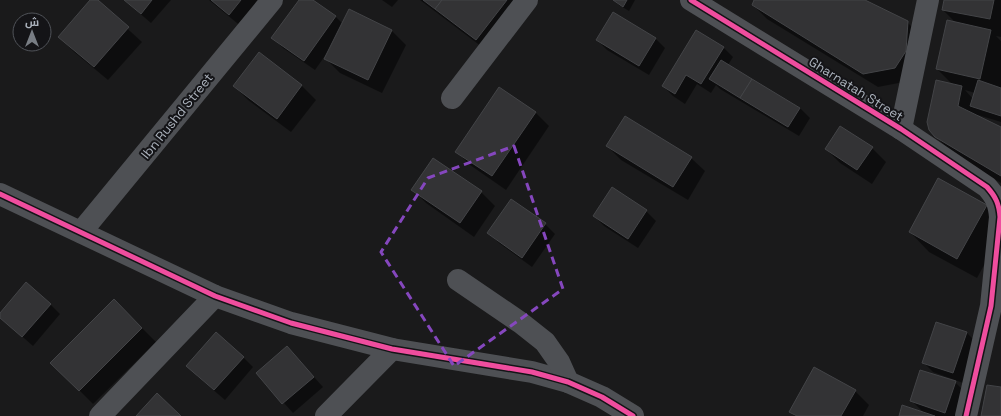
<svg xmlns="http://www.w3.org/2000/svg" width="1001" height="416" viewBox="0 0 1001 416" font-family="'Space Grotesk',Cairo,sans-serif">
	<rect width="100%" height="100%" fill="#1a1a1b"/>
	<!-- shadow -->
	<g fill="#0007" fill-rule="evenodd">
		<polygon points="91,0 96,0 142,42 108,80 73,51 60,37"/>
		<polygon points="124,0 171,0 151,23"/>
		<polygon points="209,0 266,0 243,28"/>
		<polygon points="300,0 311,0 336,17 343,24 350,10 392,31 406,45 382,93 340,73 326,59 327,53 315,70 283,48 273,38"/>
		<polygon points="382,0 398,0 392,7"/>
		<polygon points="420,0 531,0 490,53"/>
		<polygon points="614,0 635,0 629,11 619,5"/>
		<polygon points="756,0 863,0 907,22 921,36 909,81 878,87 767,19 753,5"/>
		<path d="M945,0H1001V37L996,36L1001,41V122L978,115V116L1001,128V183L956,156L935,136L953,85L937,69L956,23L943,10ZM965,90L975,93L973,99Z"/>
		<polygon points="655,38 665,48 649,75 607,50 597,40"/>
		<polygon points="723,47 733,57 728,65 800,108 810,118 799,136 720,89 716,85 711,93 697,84 685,104 673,96 663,86"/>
		<polygon points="259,54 302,86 316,100 291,132 248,100 234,86"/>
		<polygon points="535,112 549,126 506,190 470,165 456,151"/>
		<polygon points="607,146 691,158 705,171 688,200 621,160"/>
		<polygon points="872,148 886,162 872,184 840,163 826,149"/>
		<polygon points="433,159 481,192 495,206 474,237 426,203 412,189"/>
		<polygon points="512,200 545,224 555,234 532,267 499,243 489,233"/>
		<polygon points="986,205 1001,220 1001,234 977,278 929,252 910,232"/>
		<polygon points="646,211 656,221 638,248 604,226 594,216"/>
		<polygon points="114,300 156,342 93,404 52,363"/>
		<polygon points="50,304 60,314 33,346 0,317 0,314"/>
		<polygon points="937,323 967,333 977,343 963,383 933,372 923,362"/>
		<polygon points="287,347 323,387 293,413 257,373"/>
		<polygon points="243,357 253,367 225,400 197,376"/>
		<polygon points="955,382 965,392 957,416 900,416 924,413 912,401"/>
		<polygon points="855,391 869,405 863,416 795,416 790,412"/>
	</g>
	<!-- building -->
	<g fill="#333335" stroke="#434447">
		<polygon points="90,0 98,0 129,27 94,67 58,37"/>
		<polygon points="124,0 152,0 141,14"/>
		<polygon points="211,0 241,0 229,15"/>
		<polygon points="299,0 313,0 336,16 304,61 271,38"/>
		<polygon points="423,0 442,0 435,9"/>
		<polygon points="442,0 507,0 476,40 435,9"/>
		<polygon points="613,0 627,0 623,7"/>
		<polygon points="754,0 865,0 908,21 906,51 895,68 863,74 752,5"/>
		<polygon points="944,0 994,0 990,19 942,10"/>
		<polygon points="349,9 392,30 368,80 324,59"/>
		<polygon points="613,12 656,38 639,66 596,40"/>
		<polygon points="947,20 991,30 980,79 936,69"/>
		<polygon points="696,30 724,47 701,84 686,75 675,94 662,86"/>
		<polygon points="259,52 302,85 277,119 233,86"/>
		<polygon points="721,60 752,79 740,98 709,79"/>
		<polygon points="752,79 800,108 788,127 740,98"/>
		<polygon points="936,80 962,86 958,106 1001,127 1001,176 935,137 929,130 927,122"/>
		<polygon points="978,80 1001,88 1001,116 970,106"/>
		<polygon points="499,87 536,112 492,176 455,152"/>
		<polygon points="625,116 692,157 673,187 606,146"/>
		<polygon points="840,126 873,147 857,170 825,149"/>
		<polygon points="433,158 482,191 460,223 411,190"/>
		<polygon points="938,178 987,205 957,259 909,232"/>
		<polygon points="612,187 647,210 628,239 593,216"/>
		<polygon points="511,199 546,223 522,258 487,233"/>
		<polygon points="26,282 51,304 22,337 0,318 0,313"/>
		<polygon points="114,299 142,328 79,391 50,363"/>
		<polygon points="936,322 967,332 953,373 922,363"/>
		<polygon points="216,332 244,357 214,390 186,366"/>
		<polygon points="287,346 314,377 282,404 256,373"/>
		<polygon points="814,367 856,390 841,416 797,416 789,412"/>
		<polygon points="920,370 956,381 945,413 910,401"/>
		<polygon points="987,385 1001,387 1001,416 981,416"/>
		<polygon points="157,393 181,416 136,416"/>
		<polygon points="902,405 935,416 899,416"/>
	</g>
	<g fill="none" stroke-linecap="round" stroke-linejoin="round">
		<!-- minor -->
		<g stroke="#4e5054" stroke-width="22">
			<path d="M691,0L901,129L987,187C996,197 999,204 1000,217L991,306L966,416"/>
			<polyline points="452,98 527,0"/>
			<polyline points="901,129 928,0"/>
			<polyline points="0,194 215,296 291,323 392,349 532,372 568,382 602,397 633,416"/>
			<polyline points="81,232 272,0"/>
			<polyline points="458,280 521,323 545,342 559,362 568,382"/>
			<polyline points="100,416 215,296"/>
			<polyline points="326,416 392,349"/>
		</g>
		<!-- cycleway casing -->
		<g stroke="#141417" stroke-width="8">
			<g id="cycleway">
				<path d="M691,0L901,129L987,187C996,197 999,204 1000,217L991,306L966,416"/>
				<polyline points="0,194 215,296 291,323 392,349 532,372 568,382 602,397 633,416"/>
			</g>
		</g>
		<!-- cycleway -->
		<use href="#cycleway" stroke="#ef4d9e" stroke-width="5"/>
	</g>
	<!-- marked area -->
	<path fill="none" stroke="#8547be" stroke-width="3" stroke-dasharray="8 5" stroke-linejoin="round" d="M514,146L563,289L454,366L381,252L428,178Z"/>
	<g text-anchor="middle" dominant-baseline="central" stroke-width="4" stroke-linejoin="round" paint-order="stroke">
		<!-- street labels -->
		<g font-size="13" fill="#abb2bc" stroke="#141417">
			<text transform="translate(856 89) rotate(32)">Gharnatah Street</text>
			<text transform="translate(177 116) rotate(-51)">Ibn Rushd Street</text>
		</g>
	</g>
	<!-- north arrow -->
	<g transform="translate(32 32)"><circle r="19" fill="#141417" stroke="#505359"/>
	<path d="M0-3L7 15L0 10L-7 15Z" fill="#787d84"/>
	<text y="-6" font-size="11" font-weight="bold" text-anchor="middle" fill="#abb2bc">ش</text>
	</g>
</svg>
